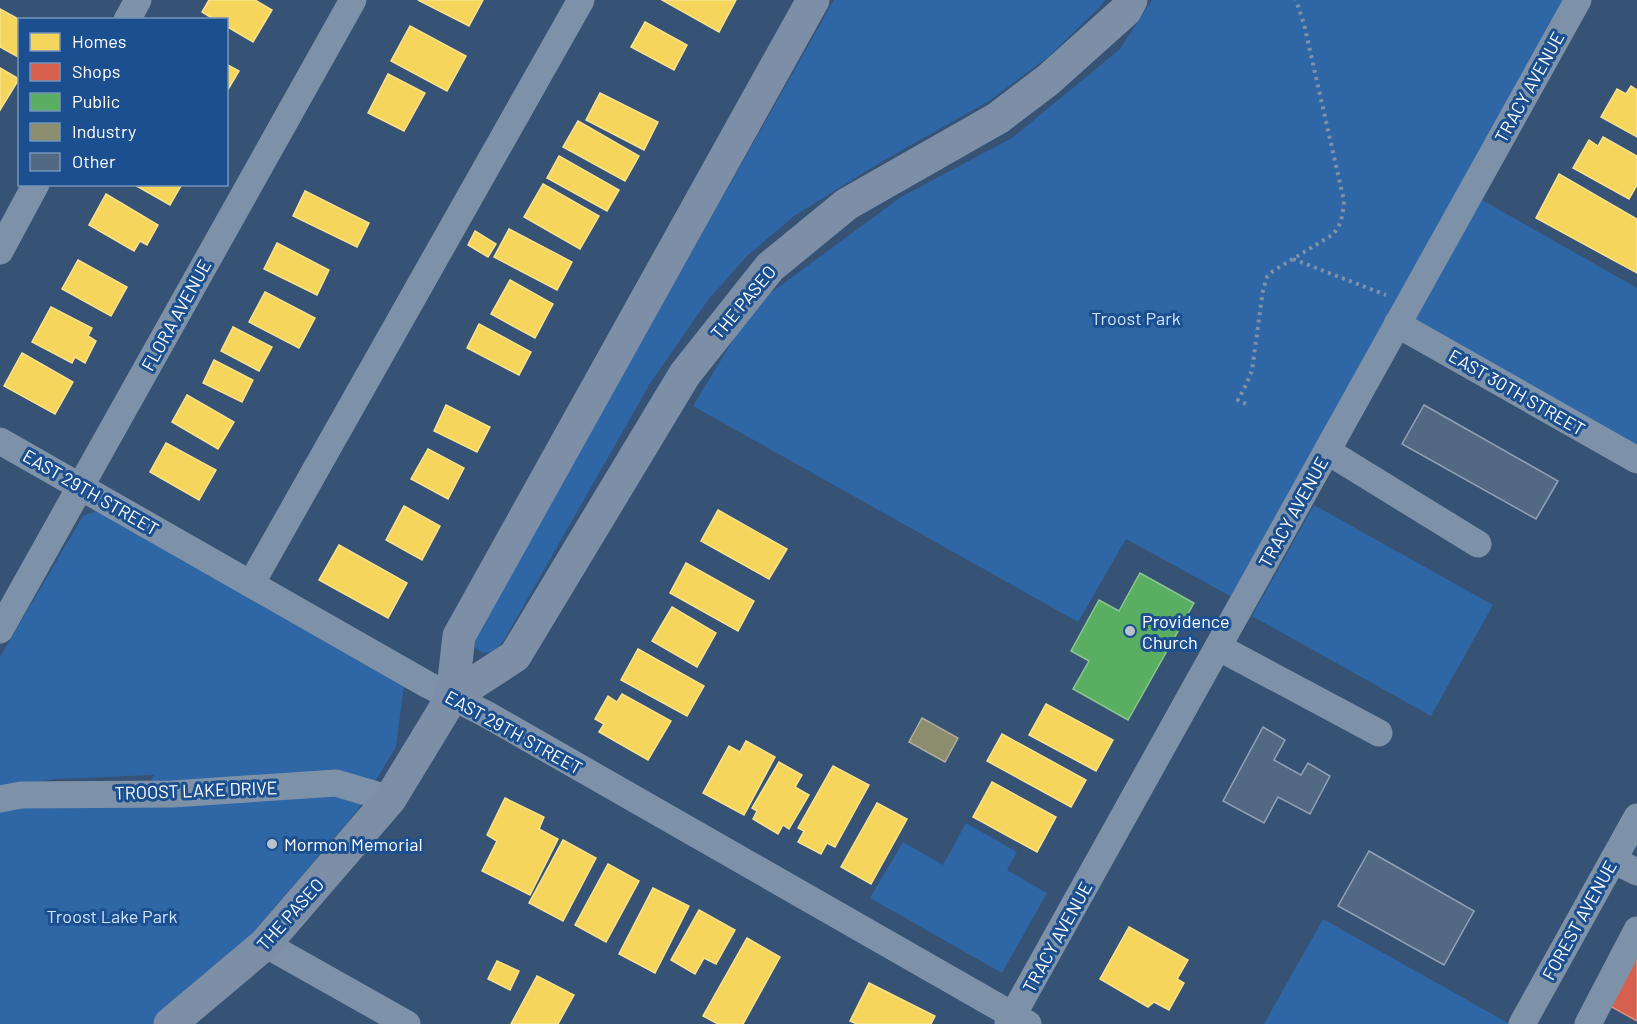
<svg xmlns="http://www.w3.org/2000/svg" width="1637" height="1024" viewBox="0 0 1637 1024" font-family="Barlow,sans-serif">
	<rect width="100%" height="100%" fill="#365274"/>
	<!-- green -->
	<g fill="#2f66a5" fill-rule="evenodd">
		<polygon points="834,0 1105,0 1099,8 1048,57 989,101 881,162 794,216 747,256 708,300 651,382 504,640 494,652 483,653 474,647 475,636"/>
		<polygon points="1152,0 1565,0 1232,597 1126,539 1078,622 693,406 744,322 761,300 901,197 1012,138 1120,49"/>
		<polygon points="1482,200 1637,288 1637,446 1414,319"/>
		<polygon points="1314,505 1493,605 1431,716 1252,616"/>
		<path d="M96,511L404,685L396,747L357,811L236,952L158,1024H0V657L83,516ZM154,775L137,806L1,787L56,779Z"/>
		<polygon points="966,823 1017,852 1007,870 1047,893 1002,973 870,898 903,842 943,865"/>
		<polygon points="1323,919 1508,1023 1508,1024 1264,1024"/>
	</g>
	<!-- homes -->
	<g fill="#f6d55c" stroke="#f9e28d" stroke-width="1.5">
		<polygon points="209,0 255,0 272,10 253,42 226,26 226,20 215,20 202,12"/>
		<polygon points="418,0 483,0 469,26"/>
		<polygon points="662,0 736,0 719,32"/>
		<polygon points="0,9 20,20 20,58 0,47"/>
		<polygon points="645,22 687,45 674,70 631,47"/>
		<polygon points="410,26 466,56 447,91 391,61"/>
		<polygon points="226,64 239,71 226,93"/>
		<polygon points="0,68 19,79 0,110"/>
		<polygon points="388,74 425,93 404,131 368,113"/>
		<polygon points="1631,86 1637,90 1637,137 1601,117 1617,89 1626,94"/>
		<polygon points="600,93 658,122 644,150 586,120"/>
		<polygon points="578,121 639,156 625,181 563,147"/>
		<polygon points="1603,137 1637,156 1637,185 1629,199 1573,168 1589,140 1598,146"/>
		<polygon points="559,156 619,190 607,211 547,178"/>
		<polygon points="1559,174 1637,219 1637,273 1536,218"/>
		<polygon points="133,184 182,184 170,205"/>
		<polygon points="543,184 599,216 580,249 524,217"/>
		<polygon points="305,191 369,223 357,247 293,216"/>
		<polygon points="106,194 158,225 147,245 140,241 134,251 89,225"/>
		<polygon points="509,229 572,262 557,290 494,257"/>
		<polygon points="475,231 496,244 488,257 468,245"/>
		<polygon points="277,243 329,270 317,295 264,269"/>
		<polygon points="78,260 127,287 111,316 62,289"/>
		<polygon points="510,280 553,304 535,338 491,314"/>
		<polygon points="265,292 315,318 299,348 249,322"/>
		<polygon points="51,307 92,328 88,336 96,341 85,363 75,357 72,363 32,342"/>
		<polygon points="479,324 531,352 519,375 467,348"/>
		<polygon points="233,327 272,347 259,371 221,351"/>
		<polygon points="22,353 73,382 55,414 4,386"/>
		<polygon points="214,360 253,380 242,402 203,383"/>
		<polygon points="187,395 234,422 218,449 172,422"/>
		<polygon points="446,405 490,427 477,452 434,431"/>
		<polygon points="166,443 216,470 199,500 150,472"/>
		<polygon points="428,449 464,468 448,499 411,479"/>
		<polygon points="404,506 440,526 422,560 386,540"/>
		<polygon points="718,510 787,549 769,579 701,541"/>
		<polygon points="339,545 407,583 388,618 319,580"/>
		<polygon points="686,563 754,601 738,631 670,593"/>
		<polygon points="672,607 716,633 697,667 652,641"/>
		<polygon points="638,649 704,686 687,716 621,680"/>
		<polygon points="622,694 671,721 648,760 599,732 604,724 595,719 608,696 617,702"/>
		<polygon points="1046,704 1113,740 1096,771 1029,735"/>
		<polygon points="1002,734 1086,780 1071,807 987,761"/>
		<polygon points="746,741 775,757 744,815 703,793 729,746 740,752"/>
		<polygon points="779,762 802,775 795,787 809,795 789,829 783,825 778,834 753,819 757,811 752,808"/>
		<polygon points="833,766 869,785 835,847 827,843 821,854 798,842 804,831 798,828"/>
		<polygon points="992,782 1056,817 1037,852 973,817"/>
		<polygon points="505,798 544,817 539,829 558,839 530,895 482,871 497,841 487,835"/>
		<polygon points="877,803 907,819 871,884 841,867"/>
		<polygon points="563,840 596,858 563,921 529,903"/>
		<polygon points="608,864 639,881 606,942 575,925"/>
		<polygon points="653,888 689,906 655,973 619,954"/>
		<polygon points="699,910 735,930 716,964 704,958 695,974 671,960"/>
		<polygon points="1129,927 1188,960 1177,979 1184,983 1169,1010 1154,1002 1148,1007 1100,979"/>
		<polygon points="747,938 780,957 743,1024 718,1024 703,1016"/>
		<polygon points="497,961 519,971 510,990 488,979"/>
		<polygon points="537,976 574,995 558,1024 511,1024"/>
		<polygon points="869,983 935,1016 931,1024 857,1024 850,1021"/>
	</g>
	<!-- shops -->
	<polygon fill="#d6604d" stroke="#e29082" stroke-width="1.5" points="1637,957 1637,1021 1610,1006"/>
	<!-- public -->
	<polygon fill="#5aae61" stroke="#8cc690" stroke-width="1.5" points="1140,573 1194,603 1128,720 1073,689 1089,661 1071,651 1099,600 1119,611"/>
	<!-- industry -->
	<polygon fill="#8c8c6e" stroke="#aeae9a" stroke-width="1.5" points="922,718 958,738 945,762 909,742"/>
	<!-- building -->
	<g fill="#526984" stroke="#92a2b6" stroke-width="1.5">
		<polygon points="1424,405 1558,481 1536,519 1402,444"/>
		<polygon points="1263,727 1285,740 1274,760 1301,775 1308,763 1330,776 1310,814 1278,797 1264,823 1223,801"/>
		<polygon points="1369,851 1474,911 1444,965 1338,906"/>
	</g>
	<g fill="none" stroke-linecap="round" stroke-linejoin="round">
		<!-- path -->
		<g stroke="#7d92a8" stroke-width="4" stroke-dasharray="3 4.5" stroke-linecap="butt">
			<polyline points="1293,259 1386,295"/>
			<path d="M1246,404L1238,400L1247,383L1252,370L1263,290L1267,277L1273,271L1332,235C1342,225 1343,214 1344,201L1304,24L1296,0"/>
		</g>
		<!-- minor -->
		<g stroke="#7d92a8" stroke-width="27">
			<polyline points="127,20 138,0"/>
			<polyline points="0,251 36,184"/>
			<polyline points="1397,324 1637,460"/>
			<polyline points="0,441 428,685 486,714 1028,1024"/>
			<polyline points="1327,451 1478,544"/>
			<polyline points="251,584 581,0"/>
			<polyline points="0,630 353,0"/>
			<polyline points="1218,647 1379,733"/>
			<polyline points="0,799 21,795 172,794 336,783 390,799"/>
			<polyline points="1613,860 1637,872"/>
			<polyline points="265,944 407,1024"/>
			<polyline points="1008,1024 1578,0"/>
			<polyline points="1522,1024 1637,817"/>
			<polyline points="1588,1024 1637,930"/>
		</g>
		<!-- major -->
		<g stroke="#7d8ea7" stroke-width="33">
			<polyline points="452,697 459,636 813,0"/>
			<polyline points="170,1024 265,944 390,799 452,697 515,656 685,374 770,267 847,204 998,118 1048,80 1125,11 1131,0"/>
		</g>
	</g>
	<!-- markers -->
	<g fill="#b9c2ce" stroke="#1b4f8f" stroke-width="2">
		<circle cx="1130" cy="631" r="6"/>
		<circle cx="272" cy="844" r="6"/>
	</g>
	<g text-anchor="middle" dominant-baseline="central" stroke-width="6" stroke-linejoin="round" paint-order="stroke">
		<!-- street labels -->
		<g font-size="18" fill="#fff" stroke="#1b4f8f">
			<text transform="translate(1529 87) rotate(-61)">TRACY AVENUE</text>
			<text transform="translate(743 302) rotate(-50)">THE PASEO</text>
			<text transform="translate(176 315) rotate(-61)">FLORA AVENUE</text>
			<text transform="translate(1517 392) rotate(30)">EAST 30TH STREET</text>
			<text transform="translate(91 492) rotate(30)">EAST 29TH STREET</text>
			<text transform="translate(1293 512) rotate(-61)">TRACY AVENUE</text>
			<text transform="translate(514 732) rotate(29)">EAST 29TH STREET</text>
			<text transform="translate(196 790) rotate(-2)">TROOST LAKE DRIVE</text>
			<text transform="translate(290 914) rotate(-48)">THE PASEO</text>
			<text transform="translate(1579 920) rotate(-61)">FOREST AVENUE</text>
			<text transform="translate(1057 937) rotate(-61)">TRACY AVENUE</text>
		</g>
		<!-- park labels -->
		<g font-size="18" fill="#cfe3fa" stroke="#1b4f8f">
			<text x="1136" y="318">Troost Park</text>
			<text x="112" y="916">Troost Lake Park</text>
		</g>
		<!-- poi labels -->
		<g font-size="18" fill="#fff" stroke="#1b4f8f" text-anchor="start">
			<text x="1142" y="621">Providence<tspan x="1142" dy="21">Church</tspan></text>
			<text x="284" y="844">Mormon Memorial</text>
		</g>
	</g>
	<!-- legend -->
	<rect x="18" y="18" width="210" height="168" fill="#1b4f8f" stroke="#7695bc" stroke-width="1.5"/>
	<rect x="30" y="33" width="30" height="18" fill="#f6d55c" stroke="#7695bc" stroke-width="1.5"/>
	<text x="72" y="48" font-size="18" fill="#ffffff">Homes</text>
	<rect x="30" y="63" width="30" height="18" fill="#d6604d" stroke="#7695bc" stroke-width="1.5"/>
	<text x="72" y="78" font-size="18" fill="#ffffff">Shops</text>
	<rect x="30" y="93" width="30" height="18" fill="#5aae61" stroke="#7695bc" stroke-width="1.5"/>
	<text x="72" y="108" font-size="18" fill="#ffffff">Public</text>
	<rect x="30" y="123" width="30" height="18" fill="#8c8c6e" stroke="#7695bc" stroke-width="1.5"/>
	<text x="72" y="138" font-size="18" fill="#ffffff">Industry</text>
	<rect x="30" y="153" width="30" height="18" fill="#526984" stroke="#7695bc" stroke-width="1.5"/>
	<text x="72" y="168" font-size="18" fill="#ffffff">Other</text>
</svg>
